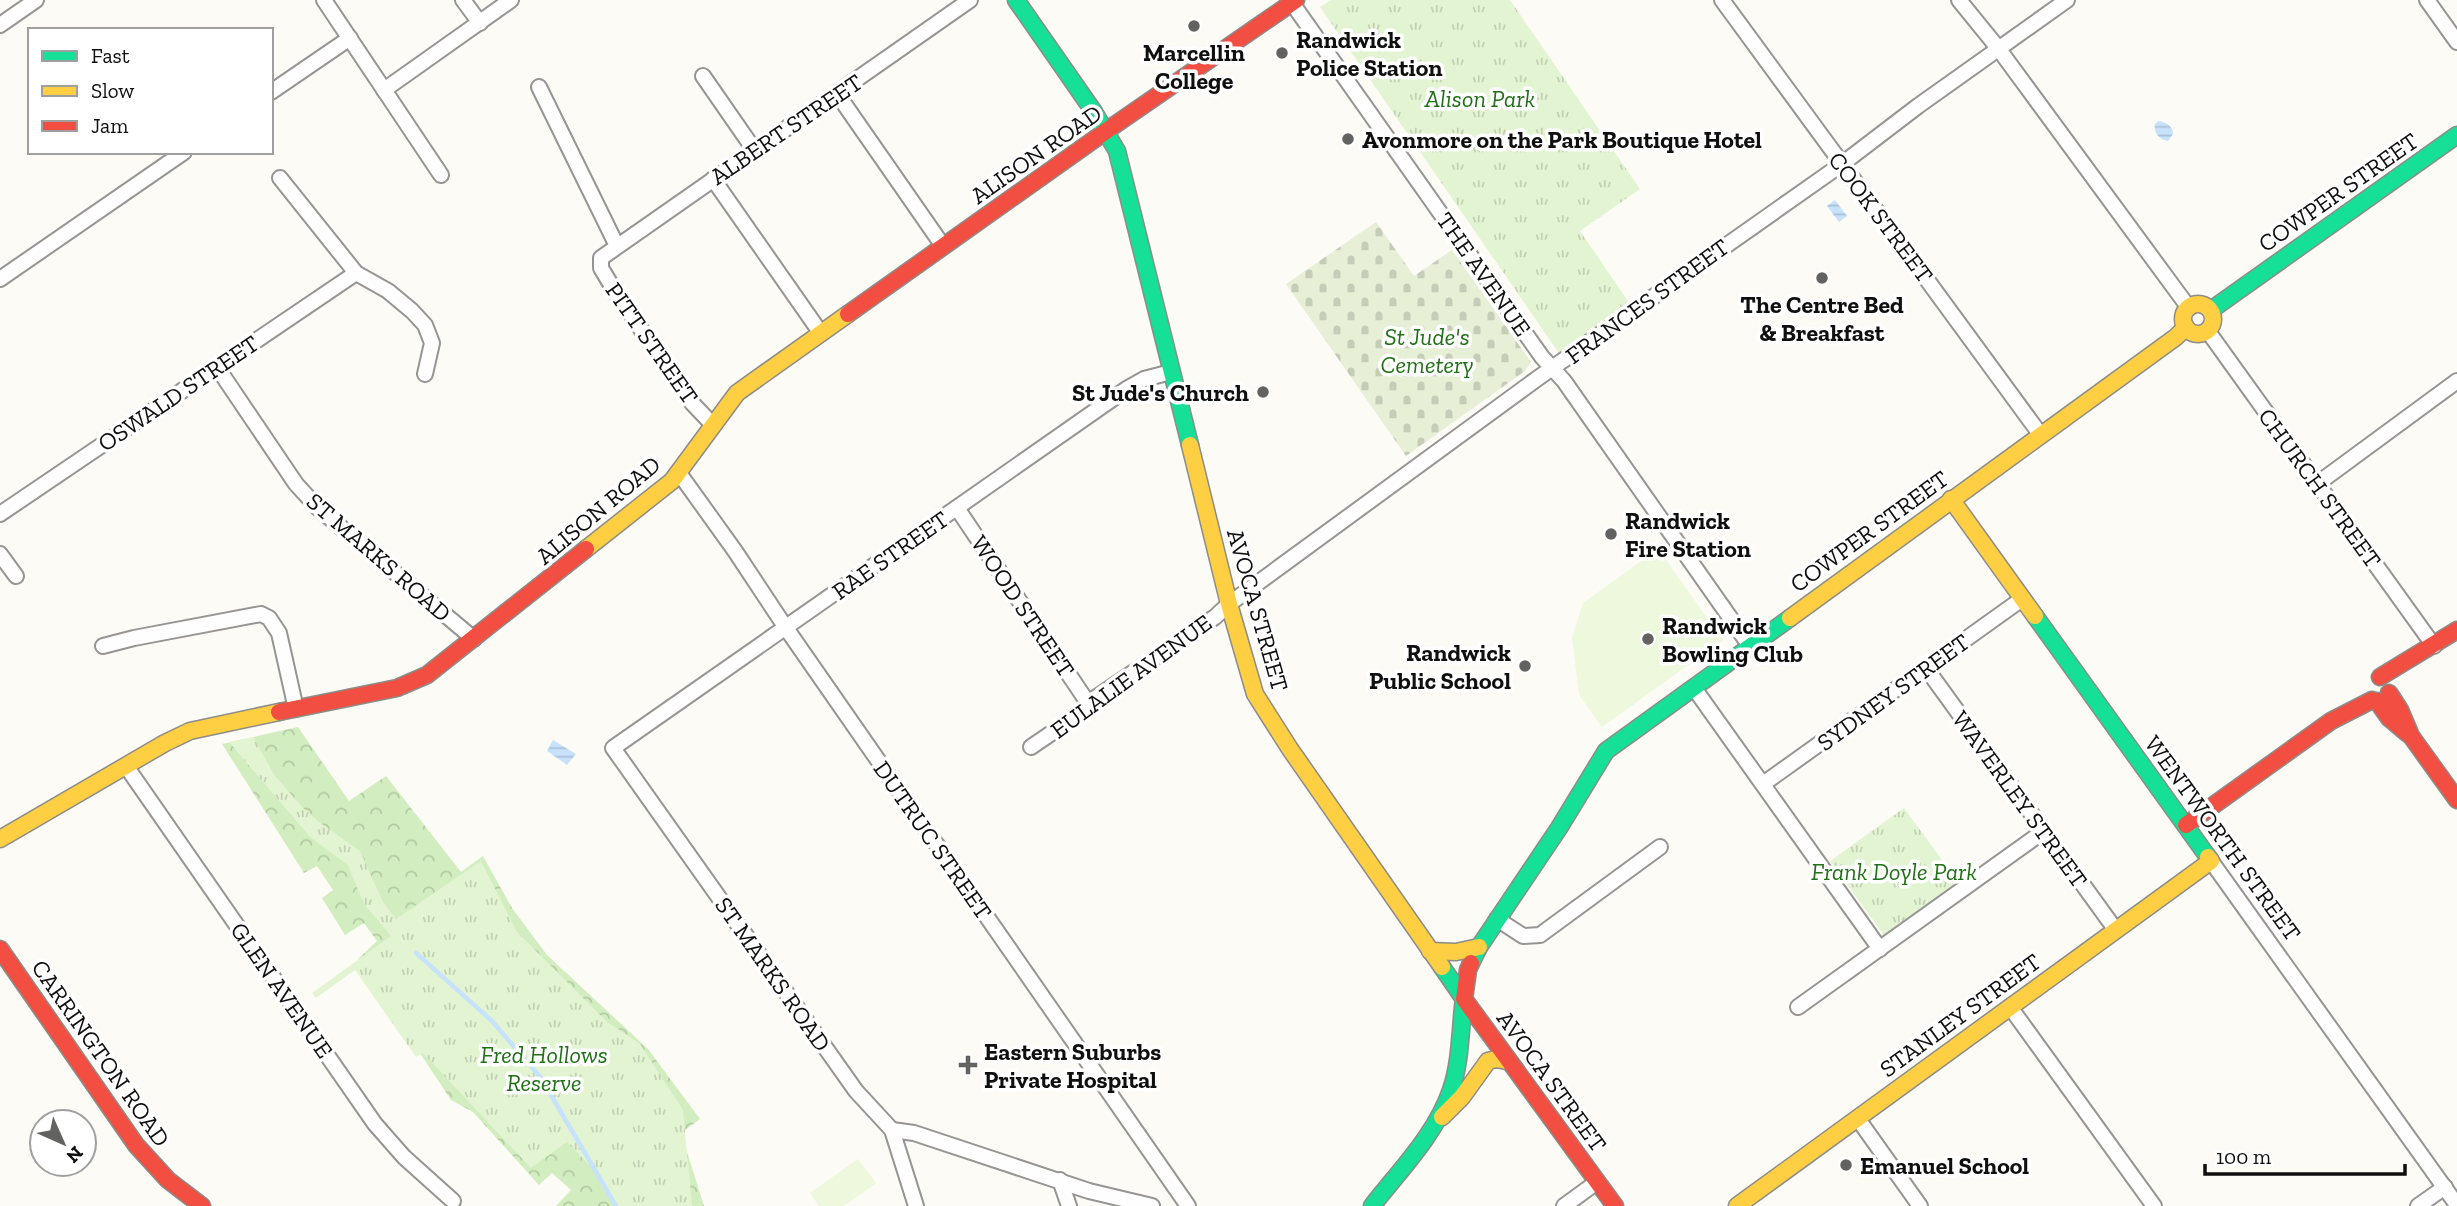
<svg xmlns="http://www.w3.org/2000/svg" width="2457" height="1206" viewBox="0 0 2457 1206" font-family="'Zilla Slab',serif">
	<defs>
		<pattern id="forest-crowns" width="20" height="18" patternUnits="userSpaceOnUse" patternTransform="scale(1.75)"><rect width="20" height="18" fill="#d2edbf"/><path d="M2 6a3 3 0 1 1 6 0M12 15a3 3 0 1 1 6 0" fill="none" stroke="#b3caa3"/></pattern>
		<pattern id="cemetery-stones" width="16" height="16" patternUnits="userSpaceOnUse" patternTransform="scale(1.75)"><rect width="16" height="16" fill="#e7efd7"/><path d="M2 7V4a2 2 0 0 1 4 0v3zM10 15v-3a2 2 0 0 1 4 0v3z" fill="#c5ccb7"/></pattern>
		<pattern id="park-tufts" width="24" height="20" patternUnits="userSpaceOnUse" patternTransform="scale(1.75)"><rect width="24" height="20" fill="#e3f4d2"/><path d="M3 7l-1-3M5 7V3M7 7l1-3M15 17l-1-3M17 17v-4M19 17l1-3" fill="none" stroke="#c2d0b3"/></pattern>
		<pattern id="water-rules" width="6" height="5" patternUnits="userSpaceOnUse" patternTransform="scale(1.75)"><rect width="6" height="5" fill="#c7e2fb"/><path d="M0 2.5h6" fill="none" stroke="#aac1d6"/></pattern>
	</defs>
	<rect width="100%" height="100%" fill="#fcfbf5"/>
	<!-- forest -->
	<polygon fill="url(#forest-crowns)" points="298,727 349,801 386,776 461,872 483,856 512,908 547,955 648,1049 700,1119 681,1133 704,1206 556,1206 571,1190 552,1173 539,1185 473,1112 451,1100 358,959 377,941 364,923 345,935 322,898 333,890 317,866 304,873 222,744"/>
	<!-- cemetery -->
	<polygon fill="url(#cemetery-stones)" points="1376,222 1414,276 1452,250 1531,362 1525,371 1406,456 1286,284"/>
	<!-- park -->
	<g fill="url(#park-tufts)">
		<polygon points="1331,0 1510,0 1640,189 1580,231 1632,307 1561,356 1320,7"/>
		<polygon points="253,737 275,776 303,808 319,822 360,851 383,902 396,919 481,861 517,932 606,1021 640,1044 683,1110 692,1206 615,1206 596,1172 567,1142 531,1168 423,1053 416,1057 355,970 316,998 312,993 391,936 364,904 348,865 310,837 229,742"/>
		<polygon points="1904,808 1958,882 1884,935 1830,861"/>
	</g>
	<!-- pitch -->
	<g fill="#edf8dd">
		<polygon points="1658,549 1723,640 1602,727 1579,695 1572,638 1583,603"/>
		<polygon points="858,1159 876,1183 844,1206 819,1206 810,1193"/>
	</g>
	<!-- water -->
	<g fill="url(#water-rules)">
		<path d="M2158,121C2166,122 2173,126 2173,134L2168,141C2160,140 2153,133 2155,124Z"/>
		<polygon points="1835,200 1847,216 1839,222 1827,206"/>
		<polygon points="553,740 576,754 567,765 547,751"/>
	</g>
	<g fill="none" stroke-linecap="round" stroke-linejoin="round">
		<!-- stream -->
		<polyline stroke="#c7e2fb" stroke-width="4.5" points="416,953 492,1021 541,1078 616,1206"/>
		<!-- street casing -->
		<g stroke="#969593" stroke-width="18">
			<g id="street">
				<polyline points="324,0 441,175"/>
				<polyline points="463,0 480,23"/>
				<polyline points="1722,0 2040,434"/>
				<polyline points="1959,0 1998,48 2189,308"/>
				<polyline points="2427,0 2457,42"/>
				<polyline points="1292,3 1542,357 1564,381 1750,646"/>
				<polyline points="0,25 36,0"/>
				<polyline points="703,76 755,151"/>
				<polyline points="539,87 617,246"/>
				<polyline points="384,90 511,0"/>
				<polyline points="271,92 350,38"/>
				<polyline points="838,95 943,246"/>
				<polyline points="280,178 356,273 388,291 412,311 425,325 432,343 425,374"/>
				<polyline points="713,179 820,332"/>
				<polyline points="0,279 184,152"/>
				<polyline points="2207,330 2434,646"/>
				<polyline points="217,367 296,484 318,508 474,639"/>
				<polyline points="713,425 692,403 616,293 601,268 601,258 970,0"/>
				<polyline points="679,473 735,551 786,628 1188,1206"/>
				<polyline points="2317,484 2457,381"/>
				<polyline points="957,508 1088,703"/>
				<polyline points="0,514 356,273"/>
				<polyline points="0,554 16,576"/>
				<polyline points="103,646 134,638 261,614 269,618 279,633 296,709"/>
				<polyline points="1926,668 2115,929"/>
				<polyline points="1694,688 1880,949"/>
				<polyline points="1031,747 1078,715 1088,703 1215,617 1229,604 1538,378 1842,164 1918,106 2067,0"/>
				<polyline points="126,766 375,1124 404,1157 453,1201"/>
				<polyline points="1763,784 2022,599"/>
				<polyline points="2211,861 2457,1205"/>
				<polyline points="1497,919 1523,936 1540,935 1660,847"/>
				<polyline points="1798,1007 2044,831"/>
				<polyline points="2010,1007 2154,1206"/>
				<polyline points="1858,1119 1920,1206"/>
				<polyline points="892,1130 914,1133 1089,1191 1152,1206"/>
				<polyline points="1060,1180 1069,1206"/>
				<polyline points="916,1206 892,1130 856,1091 613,748 1128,388 1144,379 1171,372"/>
				<polyline points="1564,1206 1597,1182"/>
				<polyline points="2418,1206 2445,1187"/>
			</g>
		</g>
		<!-- fast casing -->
		<g stroke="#8c8c89" stroke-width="19">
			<g id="fast">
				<polyline points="1016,0 1094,112 1117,151 1190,445"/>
				<polyline points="2211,310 2457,135"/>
				<polyline points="2035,616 2208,857"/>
				<polyline points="1471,963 1479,947 1559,828 1606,751 1790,618"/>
				<path d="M1372,1206C1400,1170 1436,1134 1451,1090C1461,1061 1460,1029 1464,999L1442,967"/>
			</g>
		</g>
		<!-- slow casing -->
		<g stroke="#8c8c89" stroke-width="19">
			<g id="slow">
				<circle cx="2198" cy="319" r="15"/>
				<polyline points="1190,445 1229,604 1255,694 1290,749 1442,967"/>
				<polyline points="1951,499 2035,616"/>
				<polyline points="586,549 672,481 737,393 848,314"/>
				<polyline points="1790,618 2176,337 2186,327"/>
				<polyline points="0,839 165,743 190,731 279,712"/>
				<polyline points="1430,951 1456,952 1479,947"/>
				<polyline points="1442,1117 1462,1097 1488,1061 1496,1059 1509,1061"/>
				<polyline points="1737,1206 2211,861 2208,857"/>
			</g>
		</g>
		<!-- jam casing -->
		<g stroke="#8c8c89" stroke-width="19">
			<g id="jam">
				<polyline points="1106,131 1296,0"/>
				<polyline points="848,314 1106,131"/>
				<polyline points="2380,677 2457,630"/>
				<polyline points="2389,693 2400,710 2411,736 2457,800"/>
				<polyline points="2377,701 2389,718 2408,734"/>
				<polyline points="279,712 397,688 427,675 586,549"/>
				<polyline points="2186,825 2331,721 2372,700"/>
				<polyline points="0,949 136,1145 168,1180 202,1206"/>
				<polyline points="1471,963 1468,970 1464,999 1615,1206"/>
			</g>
		</g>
		<!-- street -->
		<use href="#street" stroke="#fffefe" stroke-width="14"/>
		<!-- fast -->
		<use href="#fast" stroke="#16e098" stroke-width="16"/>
		<!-- slow -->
		<use href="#slow" stroke="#ffcf43" stroke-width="16"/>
		<!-- jam -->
		<use href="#jam" stroke="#f24e42" stroke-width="16"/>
	</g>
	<!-- markers -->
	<g fill="#626260" stroke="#fff" stroke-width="2.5">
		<circle cx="1194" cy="26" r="7"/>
		<circle cx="1282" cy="53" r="7"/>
		<circle cx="1348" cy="139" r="7"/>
		<circle cx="1822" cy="278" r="7"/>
		<circle cx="1263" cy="392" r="7"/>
		<circle cx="1611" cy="534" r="7"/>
		<circle cx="1648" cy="639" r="7"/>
		<circle cx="1525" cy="666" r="7"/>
		<path d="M964.5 1054.5h7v7h7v7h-7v7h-7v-7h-7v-7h7z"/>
		<circle cx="1846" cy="1165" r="7"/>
	</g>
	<g text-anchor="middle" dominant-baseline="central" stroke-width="7" stroke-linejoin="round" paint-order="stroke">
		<!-- poi labels -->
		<g font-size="24" font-weight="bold" fill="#0f0f0f" stroke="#fff" text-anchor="start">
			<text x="1296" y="39">Randwick<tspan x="1296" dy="28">Police Station</tspan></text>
			<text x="1194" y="52" text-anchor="middle">Marcellin<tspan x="1194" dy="28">College</tspan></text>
			<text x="1362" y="139">Avonmore on the Park Boutique Hotel</text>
			<text x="1822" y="304" text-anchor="middle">The Centre Bed<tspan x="1822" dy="28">&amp; Breakfast</tspan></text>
			<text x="1249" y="392" text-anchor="end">St Jude's Church</text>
			<text x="1625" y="520">Randwick<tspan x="1625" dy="28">Fire Station</tspan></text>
			<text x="1662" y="625">Randwick<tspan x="1662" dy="28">Bowling Club</tspan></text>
			<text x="1511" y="652" text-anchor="end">Randwick<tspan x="1511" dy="28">Public School</tspan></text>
			<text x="984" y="1051">Eastern Suburbs<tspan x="984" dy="28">Private Hospital</tspan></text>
			<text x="1860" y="1165">Emanuel School</text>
		</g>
		<!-- park labels -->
		<g font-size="24" font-style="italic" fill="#217017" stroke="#fff">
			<text x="1480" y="98">Alison Park</text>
			<text x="1427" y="336">St Jude's<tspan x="1427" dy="28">Cemetery</tspan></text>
			<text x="1894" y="871">Frank Doyle Park</text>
			<text x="544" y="1054">Fred Hollows<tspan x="544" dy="28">Reserve</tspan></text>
		</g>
		<!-- street labels -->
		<g font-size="24" fill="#0f0f0f" stroke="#fff">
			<text transform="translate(786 129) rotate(-34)">ALBERT STREET</text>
			<text transform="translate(1036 154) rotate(-35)">ALISON ROAD</text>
			<text transform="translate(2338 192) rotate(-35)">COWPER STREET</text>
			<text transform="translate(1881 217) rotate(53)">COOK STREET</text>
			<text transform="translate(1484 274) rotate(55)">THE AVENUE</text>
			<text transform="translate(1647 301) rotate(-36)">FRANCES STREET</text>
			<text transform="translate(652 343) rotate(55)">PITT STREET</text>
			<text transform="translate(178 393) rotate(-34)">OSWALD STREET</text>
			<text transform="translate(2320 488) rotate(54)">CHURCH STREET</text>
			<text transform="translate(598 510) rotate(-40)">ALISON ROAD</text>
			<text transform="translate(1869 531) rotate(-36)">COWPER STREET</text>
			<text transform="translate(890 555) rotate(-35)">RAE STREET</text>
			<text transform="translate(379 557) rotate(41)">ST MARKS ROAD</text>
			<text transform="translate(1023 606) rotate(56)">WOOD STREET</text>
			<text transform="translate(1258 610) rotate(74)">AVOCA STREET</text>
			<text transform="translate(1131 676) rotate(-36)">EULALIE AVENUE</text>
			<text transform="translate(1893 692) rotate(-36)">SYDNEY STREET</text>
			<text transform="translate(2020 799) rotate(54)">WAVERLEY STREET</text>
			<text transform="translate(2223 838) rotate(54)">WENTWORTH STREET</text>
			<text transform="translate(933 840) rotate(55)">DUTRUC STREET</text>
			<text transform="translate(773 974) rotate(55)">ST MARKS ROAD</text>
			<text transform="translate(282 990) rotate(55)">GLEN AVENUE</text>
			<text transform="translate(1960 1015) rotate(-36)">STANLEY STREET</text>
			<text transform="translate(101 1053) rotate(55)">CARRINGTON ROAD</text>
			<text transform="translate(1552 1081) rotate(54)">AVOCA STREET</text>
		</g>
	</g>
	<!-- legend -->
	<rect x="28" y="28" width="245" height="126" fill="#ffffff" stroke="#9f9f9f" stroke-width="2"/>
	<rect x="42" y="51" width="35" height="10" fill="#16e098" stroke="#9f9f9f" stroke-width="2"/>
	<text x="91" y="63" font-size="21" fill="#0f0f0f">Fast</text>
	<rect x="42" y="86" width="35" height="10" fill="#ffcf43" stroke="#9f9f9f" stroke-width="2"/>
	<text x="91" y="98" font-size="21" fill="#0f0f0f">Slow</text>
	<rect x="42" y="121" width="35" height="10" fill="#f24e42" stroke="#9f9f9f" stroke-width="2"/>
	<text x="91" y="133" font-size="21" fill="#0f0f0f">Jam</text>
	<!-- north arrow -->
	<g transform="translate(63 1143) rotate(135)"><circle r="33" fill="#ffffff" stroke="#9f9f9f" stroke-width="2"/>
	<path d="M0-5L12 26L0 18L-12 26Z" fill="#626260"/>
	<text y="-10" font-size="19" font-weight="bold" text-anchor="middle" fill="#0f0f0f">N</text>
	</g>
	<!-- scale -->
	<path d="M2205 1164v10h200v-10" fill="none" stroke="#0f0f0f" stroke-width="3.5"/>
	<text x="2216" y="1164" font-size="21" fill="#0f0f0f" stroke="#ffffff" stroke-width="5" paint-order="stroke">100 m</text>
</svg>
